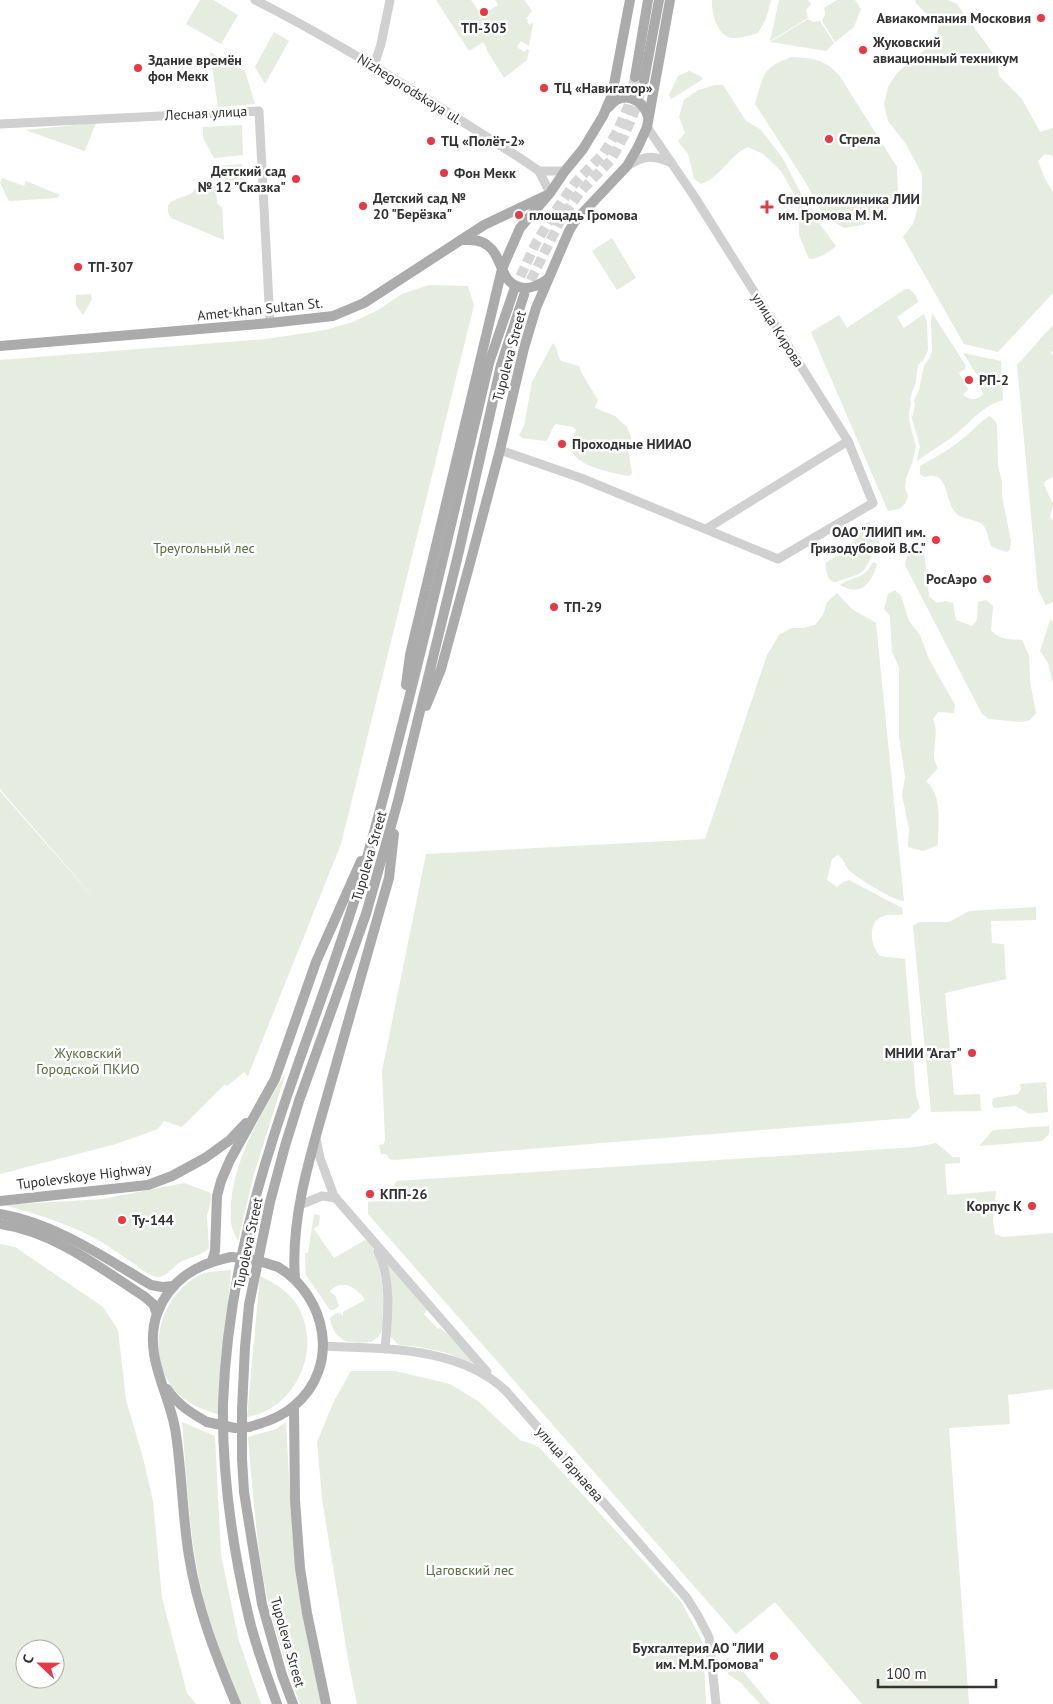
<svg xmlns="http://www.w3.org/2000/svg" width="1053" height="1704" viewBox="0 0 1053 1704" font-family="'PT Sans',sans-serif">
	<rect width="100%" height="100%" fill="#fff"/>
	<!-- green -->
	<g fill="#e6ecdf" fill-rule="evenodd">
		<polygon points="200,0 213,0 238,15 221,44 186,24"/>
		<polygon points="436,0 471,0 484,18 489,14 484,6 489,11 498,5 495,0 524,0 532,11 526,19 528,20 527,22 530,25 532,23 533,24 529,46 521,41 517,47 524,52 527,49 529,50 527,60 504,78 486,49 487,48 483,42 469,51"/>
		<path d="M712,0H771L766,19L758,33C750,35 742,38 734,38C718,39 711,13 712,0Z"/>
		<polygon points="779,0 808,0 811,4 806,10 808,18 770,41"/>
		<polygon points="837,0 855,0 861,9 854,27 835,42 822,21 825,14 824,8"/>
		<polygon points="915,0 948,0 957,4 997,59 999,76 1022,99 1040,132 1053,128 1053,156 1045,154 1038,161 1045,179 1053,192 1053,293 998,352 964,344 903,237 913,224 922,193 922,174 906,144 888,121 884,105 888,87 897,73 934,42 939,27 916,3"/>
		<polygon points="808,19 813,22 820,21 834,43 826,51 770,42"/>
		<polygon points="274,32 289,41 265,84 255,67"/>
		<polygon points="210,52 245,71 255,104 218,107"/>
		<path d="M792,57C813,58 824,59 839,75L897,167L898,196L882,216L862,225L844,228L824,216L806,183L755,104C763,76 762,67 792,57Z"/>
		<polygon points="689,71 700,76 703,79 671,99 669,95 678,76"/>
		<path d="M715,85H723L746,121L760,129L782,157L810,211L836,246C828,253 819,259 809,259L799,235L798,201L781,171L763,154L748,147C729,155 721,178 701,184L694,179L688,154L678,141L685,133L679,117L684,100L698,90Z"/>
		<polygon points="96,123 85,151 25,130"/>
		<polygon points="242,125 243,155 214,158 203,138 203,127"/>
		<polygon points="242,164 244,180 218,183 216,166"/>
		<polygon points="2,178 24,186 26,181 60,195 57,198 9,201 0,183"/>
		<path d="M212,183L216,184L217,203L222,208L224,240L171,218C159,197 184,200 193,192C195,190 196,187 198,185L205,184L206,188H212Z"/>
		<polygon points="612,238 636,278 617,290 592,251"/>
		<polygon points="429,285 468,286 474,305 341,844 248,1076 244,1072 227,1086 225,1084 182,1127 164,1121 158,1129 116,1144 0,1174 0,791 107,913 0,789 0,360 266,339 325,330 353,322 378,310 402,294"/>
		<polygon points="905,289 910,289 916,296 918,302 897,317 904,328 924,314 927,322 928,350 924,359 918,365 916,381 910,399 911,403 909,412 909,420 916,447 913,460 906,479 905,488 908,496 905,504 899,509 888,511 811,332 839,315 847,328"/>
		<polygon points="91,294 92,299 83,315 76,305 76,295"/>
		<path d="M932,313L966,366L965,369L959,373L968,389L963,395C970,400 978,401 983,394L979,384L981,381L963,353L1001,361L1003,400C982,406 972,421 956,434C944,444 930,451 917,461L920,447L912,418L915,405L914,400L919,390L924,366L930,357L932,352L931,322Z"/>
		<polygon points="1053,325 1053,351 1051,352 1053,356 1053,477 1045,481 1044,485 1053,504 1050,517 1053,520 1053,602 1046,605 1038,590 1017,365"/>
		<path d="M553,343C558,348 557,356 561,361L579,366L582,374L598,400L595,408L615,416L627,427L631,437V442L628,450L632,473L629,476C615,474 575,466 572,450C571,443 574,436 576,430L573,427L556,424C550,429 551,437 546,441L522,438L519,435L524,426L532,382Z"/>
		<path d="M990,416L996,422L997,426L998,466L1002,482V496L1011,541L1010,549L1007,552L992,547C988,541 988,530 983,525C977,518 962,521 955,512C944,498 949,469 924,477L920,474V466C936,457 952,448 966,436C975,429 980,421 990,416Z"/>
		<path d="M869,522L880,543V546L883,550L881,554H872C864,573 864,573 844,579C843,579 837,582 836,582C827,583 826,569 825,563L843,552L841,549L855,541L850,532Z"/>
		<path d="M923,542L929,596L937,603L945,601L953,603L956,620L972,626L977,620L978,602L986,600L993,606L991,630C999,640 1009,639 1022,640L1029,656L1030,681L1036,713L1030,720L1022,722L989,719L982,714L905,565C907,552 911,547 923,542Z"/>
		<path d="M875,562L877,565C871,584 860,597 840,585C852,576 865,580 872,563Z"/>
		<path d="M895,590L901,596L909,621L920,635L929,659L955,705L954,713L938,712L933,719C941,737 928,752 938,768L926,781C943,796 938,824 938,845L923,851L908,847L909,829L902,795L905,777L899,737V667L892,652L890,616L884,609L888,594Z"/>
		<path d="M837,593L852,609L876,623L904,901C894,901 857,878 849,870C844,865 845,860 838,855L832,859L827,880L837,887L843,882L849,880L902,908L903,914C897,916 892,914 887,915C867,918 869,945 880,956L905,959L916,1094L920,1108L909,1118L394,1160L390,1159L386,1154H381L379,1145L384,1144L385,1139L382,1071L426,854L705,839L767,655L779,635L791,628H803L815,625L823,615L827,602Z"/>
		<polygon points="1050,620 1053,621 1053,684 1048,663 1040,651"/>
		<polygon points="1036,907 1036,920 991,921 992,943 1004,944 1006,979 945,993 954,1095 980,1094 981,1111 931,1112 913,926 919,922 949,922 969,911"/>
		<path d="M286,1072L254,1174L238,1241C235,1236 232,1229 231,1223C227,1168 259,1118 286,1072Z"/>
		<polygon points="1046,1082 1048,1112 1029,1114 1016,1106 994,1108 992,1104 993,1098 1018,1094 1021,1089 1020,1084"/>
		<polygon points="1049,1126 1049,1134 1042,1141 979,1146 993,1130"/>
		<polygon points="936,1143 953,1157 960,1157 960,1163 945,1164 947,1195 996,1191 993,1221 995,1234 1003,1237 1053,1233 1053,1389 1008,1395 1010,1424 949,1428 969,1704 862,1704 775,1602 736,1634 368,1214 368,1202 382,1201 397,1181 917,1147"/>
		<path d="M184,1183L211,1193V1200L207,1216L209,1248C202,1256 188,1257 179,1263C172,1268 166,1278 156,1277C147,1275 138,1266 130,1261C117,1252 104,1243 91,1236C63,1222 34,1213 3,1205L103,1199Z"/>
		<path d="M314,1214L319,1215L320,1217L319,1225L314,1229L334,1258L365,1240L368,1241C381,1255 388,1313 382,1331C380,1336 376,1339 371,1342C350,1344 334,1343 330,1318L335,1314L339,1313L343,1316V1312L365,1300C359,1288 339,1277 330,1292L335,1295L339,1306L334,1310H330L306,1275L305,1253H308Z"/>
		<path d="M0,1244L15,1247L103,1307L118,1330L126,1400L143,1458L153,1501L162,1598L187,1693L196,1704H0ZM25,1649H55V1679H25Z"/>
		<polygon points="383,1257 427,1310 424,1314 438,1329 440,1328 449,1335 477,1365 447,1353 420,1347 399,1345 390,1336"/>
		<path d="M231,1270L218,1414C205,1411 193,1406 183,1398C153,1374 152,1330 172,1300C180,1289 191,1278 204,1273C213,1271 222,1271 231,1270Z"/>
		<path d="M260,1276C272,1282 283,1288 292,1298C326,1340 300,1408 247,1417Z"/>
		<polygon points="351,1371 395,1371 450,1384 478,1401 520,1440 538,1446 682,1603 703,1643 706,1704 357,1704 348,1659 322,1499 317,1442 334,1401"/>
		<path d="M182,1422L215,1436L221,1555L239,1641L261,1704H240C227,1670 213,1636 204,1600C189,1542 187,1481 182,1422Z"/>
		<path d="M286,1422L290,1498L296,1564L321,1704H300C287,1669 276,1634 267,1597C256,1545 253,1491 248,1437L276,1429Z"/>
		<polygon points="726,1657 735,1662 770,1704 760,1704 741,1683 728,1674"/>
	</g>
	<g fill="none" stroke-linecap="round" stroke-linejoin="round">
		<!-- major-tunnel -->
		<g stroke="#d6d6d6" stroke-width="10" stroke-dasharray="10 5" stroke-linecap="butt">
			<polyline points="514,290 536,243 554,213 575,183 603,154 617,132 628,107 635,77"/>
			<polyline points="524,294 562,217 581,191 611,160 624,136 635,110 644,80"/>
		</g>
		<!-- minor -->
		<g stroke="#d0d0d0" stroke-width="9">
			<path d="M255,0C348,47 435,104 523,160L539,171L550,193"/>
			<polyline points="374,66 381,44 390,0"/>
			<polyline points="0,124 259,111 270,323"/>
			<path d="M627,166C645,155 652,155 672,163"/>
			<polyline points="539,171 565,171"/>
			<polyline points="500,450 581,478 778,559 873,503 848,441 694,196 647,127"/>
			<polyline points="706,529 848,441"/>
			<polyline points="316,1139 320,1158 334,1196 487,1372"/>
			<polyline points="300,1205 322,1196 336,1198"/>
			<path d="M378,1251C392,1281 388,1317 385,1349"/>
			<path d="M323,1346C384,1349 459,1346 506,1391L686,1597L697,1614L709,1637L716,1704"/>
		</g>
		<!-- major -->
		<g stroke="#ababab" stroke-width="10">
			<polyline points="635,77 648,0"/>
			<polyline points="644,80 659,0"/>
			<path d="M609,107C622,90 642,98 648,116"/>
			<path d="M461,240C470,240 479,239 487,245C503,256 499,281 519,287C530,290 539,285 548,279"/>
			<polyline points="0,346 270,323 333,316 364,303 484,225 545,196"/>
			<polyline points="406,685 410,655 502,269 520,228 550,193 565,171 583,149 603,116 612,95 630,0"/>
			<polyline points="426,706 441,669 470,563 500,450 524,348 536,308 569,231 575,221 627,166 638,147 647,127 670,0"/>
			<polyline points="0,1201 148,1185 172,1176 205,1158 230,1140 246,1123"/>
			<path d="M0,1214C56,1224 102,1256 151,1285L162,1287L174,1286"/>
			<path d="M0,1224C55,1232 100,1268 145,1297L153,1304L157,1314"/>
			<path d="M231,1257C197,1264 170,1279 157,1314C143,1354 168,1390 175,1428C182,1470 182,1514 189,1556C197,1608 216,1656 236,1704"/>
			<polyline points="212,1261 215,1251 217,1196 221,1181 230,1160 275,1079 316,962 361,861"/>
			<path d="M295,1279C290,1214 313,1148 330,1086C350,1016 369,947 389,878L394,834"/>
			<path d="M167,1389C178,1405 191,1413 207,1422"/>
			<polyline points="294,1407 295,1500 300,1568 307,1613 326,1704"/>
			<path d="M249,1427C266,1422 281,1417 294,1406C341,1367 327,1296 278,1267"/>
			<path d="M277,1704C267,1676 256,1647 249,1618C233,1550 222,1474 223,1404C226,1318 245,1227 271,1145C298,1057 334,971 360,882C409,711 448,536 489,363L514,290"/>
			<polyline points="293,1704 282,1675 262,1604 244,1492 242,1459 242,1409 245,1347 249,1305 270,1202 285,1146 299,1101 366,914 398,801 459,551 501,365 524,295"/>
		</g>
		<!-- major-bridge -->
		<g stroke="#ababab" stroke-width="10">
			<path d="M231,1257C248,1258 262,1261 278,1267"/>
			<polyline points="207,1422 235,1428 249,1427"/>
		</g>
	</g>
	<!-- markers -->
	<g fill="#e63946" stroke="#fff" stroke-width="2">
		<circle cx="484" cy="12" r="5"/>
		<circle cx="1041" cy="18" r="5"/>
		<circle cx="863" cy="50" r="5"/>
		<circle cx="138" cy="68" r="5"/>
		<circle cx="544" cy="88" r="5"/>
		<circle cx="829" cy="139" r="5"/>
		<circle cx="431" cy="141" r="5"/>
		<circle cx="444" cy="173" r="5"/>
		<circle cx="296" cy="179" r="5"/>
		<circle cx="363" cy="206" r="5"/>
		<path d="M764.5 199.5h5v5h5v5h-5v5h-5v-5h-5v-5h5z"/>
		<circle cx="519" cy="215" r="5"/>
		<circle cx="78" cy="267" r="5"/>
		<circle cx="969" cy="380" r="5"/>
		<circle cx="562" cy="444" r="5"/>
		<circle cx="936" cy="540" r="5"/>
		<circle cx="987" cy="579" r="5"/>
		<circle cx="554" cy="607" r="5"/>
		<circle cx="972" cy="1053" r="5"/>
		<circle cx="370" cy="1194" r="5"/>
		<circle cx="1032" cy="1206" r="5"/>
		<circle cx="122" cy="1220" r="5"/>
		<circle cx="774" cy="1656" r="5"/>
	</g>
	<g text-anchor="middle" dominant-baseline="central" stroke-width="5" stroke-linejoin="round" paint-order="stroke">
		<!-- poi labels -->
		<g font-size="14" font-weight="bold" fill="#333" stroke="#fff" text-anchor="start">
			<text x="1031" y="18" text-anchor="end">Авиакомпания Московия</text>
			<text x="484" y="28" text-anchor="middle">ТП-305</text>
			<text x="873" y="42">Жуковский<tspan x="873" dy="16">авиационный техникум</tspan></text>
			<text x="148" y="60">Здание времён<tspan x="148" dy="16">фон Мекк</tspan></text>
			<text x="554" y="88">ТЦ «Навигатор»</text>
			<text x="839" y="139">Стрела</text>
			<text x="441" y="141">ТЦ «Полёт-2»</text>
			<text x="286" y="171" text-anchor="end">Детский сад<tspan x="286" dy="16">№ 12 "Сказка"</tspan></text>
			<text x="454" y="173">Фон Мекк</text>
			<text x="373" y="198">Детский сад №<tspan x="373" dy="16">20 "Берёзка"</tspan></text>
			<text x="778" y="199">Спецполиклиника ЛИИ<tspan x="778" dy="16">им. Громова М. М.</tspan></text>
			<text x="529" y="215">площадь Громова</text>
			<text x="88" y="267">ТП-307</text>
			<text x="979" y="380">РП-2</text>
			<text x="572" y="444">Проходные НИИАО</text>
			<text x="926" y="532" text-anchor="end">ОАО "ЛИИП им.<tspan x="926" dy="16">Гризодубовой В.С."</tspan></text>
			<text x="977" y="579" text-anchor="end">РосАэро</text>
			<text x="564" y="607">ТП-29</text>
			<text x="962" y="1053" text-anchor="end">МНИИ "Агат"</text>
			<text x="380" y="1194">КПП-26</text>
			<text x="1022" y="1206" text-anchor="end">Корпус К</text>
			<text x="132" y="1220">Ty-144</text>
			<text x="764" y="1648" text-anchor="end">Бухгалтерия АО "ЛИИ<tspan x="764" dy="16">им. М.М.Громова"</tspan></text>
		</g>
		<!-- street labels -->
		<g font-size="14" fill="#333" stroke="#fff">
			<text transform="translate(410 89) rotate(32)">Nizhegorodskaya ul.</text>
			<text transform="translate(206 113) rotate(-3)">Лесная улица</text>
			<text transform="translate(260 309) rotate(-6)">Amet-khan Sultan St.</text>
			<text transform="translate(778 330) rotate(58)">улица Кирова</text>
			<text transform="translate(509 356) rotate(-75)">Tupoleva Street</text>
			<text transform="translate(369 856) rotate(-74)">Tupoleva Street</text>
			<text transform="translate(84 1176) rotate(-7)">Tupolevskoye Highway</text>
			<text transform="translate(248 1243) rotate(-78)">Tupoleva Street</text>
			<text transform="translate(570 1464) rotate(49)">улица Гарнаева</text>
			<text transform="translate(288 1642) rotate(74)">Tupoleva Street</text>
		</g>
		<!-- park labels -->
		<g font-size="14" fill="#56703f" stroke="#fff">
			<text x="204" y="548">Треугольный лес</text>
			<text x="88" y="1053">Жуковский<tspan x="88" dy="16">Городской ПКИО</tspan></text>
			<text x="470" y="1570">Цаговский лес</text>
		</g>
	</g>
	<!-- north arrow -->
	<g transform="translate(40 1664) rotate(292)"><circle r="24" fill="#ffffff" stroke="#adadad"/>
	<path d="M0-4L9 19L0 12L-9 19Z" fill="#e63946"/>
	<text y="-8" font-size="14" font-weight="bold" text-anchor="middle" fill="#333333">С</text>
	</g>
	<!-- scale -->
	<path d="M878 1679v8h118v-8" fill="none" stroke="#333333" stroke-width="2.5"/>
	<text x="886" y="1679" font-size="15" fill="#333333" stroke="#ffffff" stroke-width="4" paint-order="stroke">100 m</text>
</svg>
